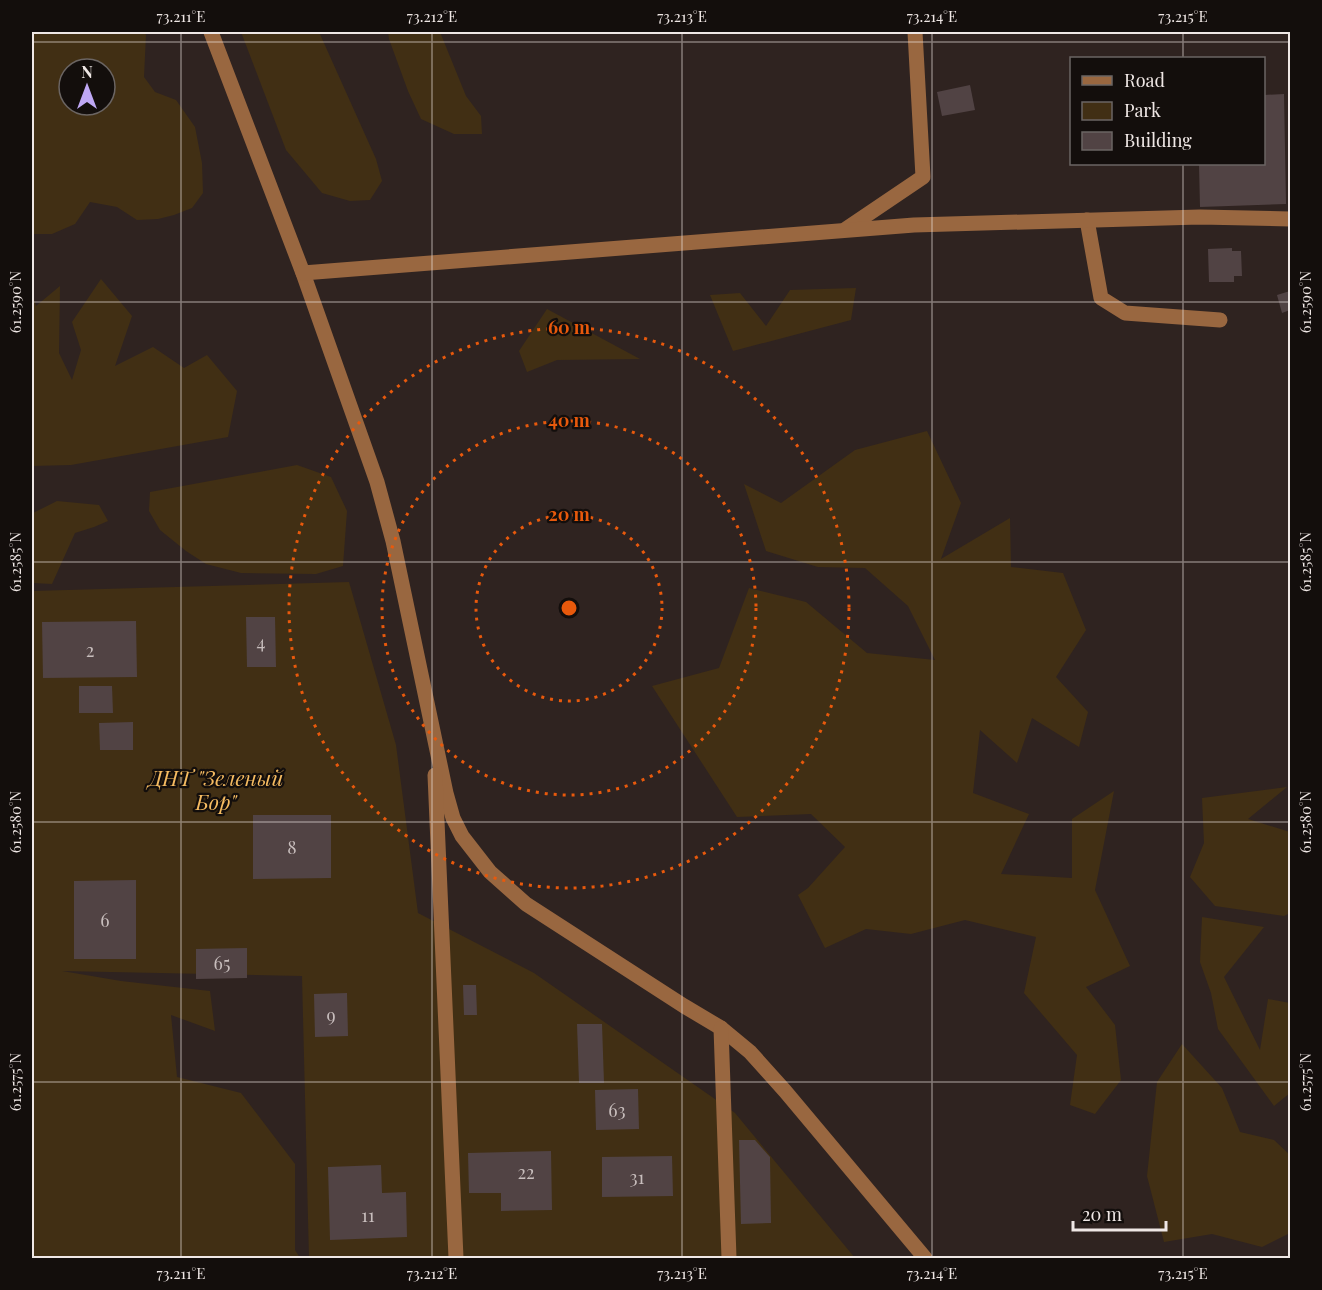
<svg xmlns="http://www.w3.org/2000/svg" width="1322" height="1290" viewBox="0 0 1322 1290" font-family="'Playfair Display',serif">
	<rect width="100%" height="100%" fill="#2f2320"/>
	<!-- green -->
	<g fill="#412f14" fill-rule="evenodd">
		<path d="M32,32H144L146,35L144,77L155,92L176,100L195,127L202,163L203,193L192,208L174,215L158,219L137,220L117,207L90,202L75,224L52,234H32ZM69,69H105V105H69Z"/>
		<polygon points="241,32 319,32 376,159 382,181 370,200 350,201 322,193 286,150"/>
		<polygon points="388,32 440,32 466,96 481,116 482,134 454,134 421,119 408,91 389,39"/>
		<polygon points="101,279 132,316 115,366 153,347 184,368 207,355 237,391 228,437 71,465 32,466 32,293 36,306 60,286 59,353 72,380 81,350 72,322"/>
		<polygon points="856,288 851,320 733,351 710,295 740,293 766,326 790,290"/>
		<polygon points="547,309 640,359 557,360 527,372 519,351"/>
		<polygon points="927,431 961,503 941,559 1010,518 1011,567 1063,573 1086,630 1056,677 1088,712 1079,747 1032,718 1017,763 980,730 973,793 1029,814 1001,874 1072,878 1072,819 1114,791 1095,890 1130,966 1086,987 1115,1025 1121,1080 1095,1114 1070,1105 1077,1055 1024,993 1036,937 965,920 911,934 866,929 825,948 798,895 808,888 845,847 811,814 737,817 652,686 719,668 749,588 806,602 867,653 935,660 908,606 865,568 818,567 766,551 744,484 781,503 855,450"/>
		<polygon points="297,465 331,477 347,511 343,566 316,574 241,573 206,564 186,551 160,530 149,511 150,492"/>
		<polygon points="57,501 99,505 108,521 94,527 75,533 52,584 33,583 32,581 32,516 33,513"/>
		<polygon points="349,582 396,745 418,913 534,973 735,1113 855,1258 309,1258 302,976 62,971 121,981 210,991 215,1031 171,1015 177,1077 241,1093 295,1164 295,1250 300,1258 32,1258 32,591"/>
		<polygon points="1287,787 1248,819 1290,832 1290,913 1284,916 1215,906 1190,877 1204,843 1202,798"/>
		<polygon points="1202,917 1264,927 1224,977 1260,1050 1268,999 1290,1003 1290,1093 1274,1106 1218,1029 1211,993 1200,962"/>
		<polygon points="1182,1044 1222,1088 1240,1132 1274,1140 1290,1155 1290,1233 1262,1247 1212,1234 1164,1242 1147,1176 1157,1082"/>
	</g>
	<!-- building -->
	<g fill="#514344">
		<polygon points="970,85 975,110 942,116 937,92"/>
		<polygon points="1284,94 1286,204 1200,207 1199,164 1264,164 1264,95"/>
		<polygon points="1232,248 1232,251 1241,251 1242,276 1234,276 1234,282 1209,282 1208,249"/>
		<polygon points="1290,291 1290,310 1282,313 1277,295"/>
		<polygon points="246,617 275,617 276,667 247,667"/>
		<polygon points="136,621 137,677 43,678 42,622"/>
		<polygon points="79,686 112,686 113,713 79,713"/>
		<polygon points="133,722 133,750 100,750 99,723"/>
		<polygon points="253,815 331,815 331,878 253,879"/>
		<polygon points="136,880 136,959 74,959 74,881"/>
		<polygon points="247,948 247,978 196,979 196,949"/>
		<polygon points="463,985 476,985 477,1015 464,1015"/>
		<polygon points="347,993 348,1036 315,1037 314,994"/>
		<polygon points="577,1024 602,1024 604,1083 579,1083"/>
		<polygon points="638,1089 639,1129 596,1130 595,1090"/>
		<polygon points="739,1140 755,1140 770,1157 771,1223 741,1224"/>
		<polygon points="551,1151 552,1210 501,1211 501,1193 469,1193 468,1153"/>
		<polygon points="672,1156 673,1196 602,1197 602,1157"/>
		<polygon points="381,1165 382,1193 406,1192 407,1237 330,1240 328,1167"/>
	</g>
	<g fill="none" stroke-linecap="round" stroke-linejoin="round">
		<!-- minor -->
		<g stroke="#996740" stroke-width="15">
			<polyline points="211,32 303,273 377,482 393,541 446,793 453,818 462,836 490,872 526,904 684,1006 721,1028 750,1052 785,1091 925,1258"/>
			<polyline points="1087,220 1101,298 1125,313 1220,320"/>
			<polyline points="846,229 923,177 915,32"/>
			<polyline points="303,273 914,225 1200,217 1290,219"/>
			<polyline points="435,775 456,1258"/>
			<polyline points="721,1028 729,1258"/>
		</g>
	</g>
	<!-- ticks -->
	<path fill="none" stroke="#efe7e5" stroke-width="1.5" stroke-opacity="0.45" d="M181,32V1258M432,32V1258M682,32V1258M932,32V1258M1183,32V58M32,42H1290M1183,164V1258M32,302H1290M32,562H1290M32,822H1290M32,1082H1290"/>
	<!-- distance rings -->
	<g fill="none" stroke="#e8590c" stroke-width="3" stroke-dasharray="3 6">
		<circle cx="569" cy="608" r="93"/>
		<circle cx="569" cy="608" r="187"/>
		<circle cx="569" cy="608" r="280"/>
	</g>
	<g text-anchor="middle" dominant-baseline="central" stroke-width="4.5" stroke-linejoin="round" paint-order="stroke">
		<!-- number labels -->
		<g font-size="18" fill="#c8bebd">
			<text x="261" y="642">4</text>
			<text x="90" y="650">2</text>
			<text x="292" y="847">8</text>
			<text x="105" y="920">6</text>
			<text x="222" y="963">65</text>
			<text x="331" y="1015">9</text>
			<text x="617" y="1110">63</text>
			<text x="526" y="1172">22</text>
			<text x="637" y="1177">31</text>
			<text x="368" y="1215">11</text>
		</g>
		<!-- park labels -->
		<g font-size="21" font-style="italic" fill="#f5bb61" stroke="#130e0c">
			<text x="216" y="777">ДНТ "Зеленый<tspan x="216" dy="24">Бор"</tspan></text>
		</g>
	</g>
	<circle cx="569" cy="608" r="9" fill="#e8590c" stroke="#130e0c" stroke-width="3"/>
	<g font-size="18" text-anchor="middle" font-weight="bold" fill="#e8590c" stroke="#130e0c" stroke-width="4.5" stroke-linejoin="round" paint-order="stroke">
		<text x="569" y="334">60 m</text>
		<text x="569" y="427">40 m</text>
		<text x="569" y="521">20 m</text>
	</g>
	<!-- border -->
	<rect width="1322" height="1290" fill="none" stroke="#130e0c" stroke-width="66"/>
	<!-- legend -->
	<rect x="1070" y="57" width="195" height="108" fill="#130e0c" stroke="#6b6563" stroke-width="1.5"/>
	<rect x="1082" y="76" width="30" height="9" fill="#996740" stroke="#6b6563" stroke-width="1.5"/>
	<text x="1124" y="87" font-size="18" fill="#efe7e5">Road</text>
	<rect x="1082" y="102" width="30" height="18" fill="#412f14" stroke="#6b6563" stroke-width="1.5"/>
	<text x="1124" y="117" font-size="18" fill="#efe7e5">Park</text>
	<rect x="1082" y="132" width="30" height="18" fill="#514344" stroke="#6b6563" stroke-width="1.5"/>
	<text x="1124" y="147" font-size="18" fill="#efe7e5">Building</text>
	<!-- north arrow -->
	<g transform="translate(87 87)"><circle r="28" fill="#130e0c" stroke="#6b6563" stroke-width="1.5"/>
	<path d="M0-4.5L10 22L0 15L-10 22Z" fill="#bfa8f4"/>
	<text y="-9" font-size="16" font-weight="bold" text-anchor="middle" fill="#efe7e5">N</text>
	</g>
	<!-- scale -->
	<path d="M1073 1221v9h93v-9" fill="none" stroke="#efe7e5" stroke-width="3"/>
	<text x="1082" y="1221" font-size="18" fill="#efe7e5" stroke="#130e0c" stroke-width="4.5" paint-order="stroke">20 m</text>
	<rect x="33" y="33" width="1256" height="1224" fill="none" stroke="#efe7e5" stroke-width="2"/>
	<g font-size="15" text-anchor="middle" fill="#efe7e5">
		<text x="181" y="22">73.211°E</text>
		<text x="432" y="22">73.212°E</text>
		<text x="682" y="22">73.213°E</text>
		<text x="932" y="22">73.214°E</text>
		<text x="1183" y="22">73.215°E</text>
		<text transform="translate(16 302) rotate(-90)" y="5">61.2590°N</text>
		<text transform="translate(1306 302) rotate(-90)" y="5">61.2590°N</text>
		<text transform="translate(16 562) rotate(-90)" y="5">61.2585°N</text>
		<text transform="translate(1306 562) rotate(-90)" y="5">61.2585°N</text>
		<text transform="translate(16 822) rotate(-90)" y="5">61.2580°N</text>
		<text transform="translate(1306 822) rotate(-90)" y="5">61.2580°N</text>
		<text transform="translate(16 1082) rotate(-90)" y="5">61.2575°N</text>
		<text transform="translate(1306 1082) rotate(-90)" y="5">61.2575°N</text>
		<text x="181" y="1279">73.211°E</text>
		<text x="432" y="1279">73.212°E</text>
		<text x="682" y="1279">73.213°E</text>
		<text x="932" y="1279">73.214°E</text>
		<text x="1183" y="1279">73.215°E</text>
	</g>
</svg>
